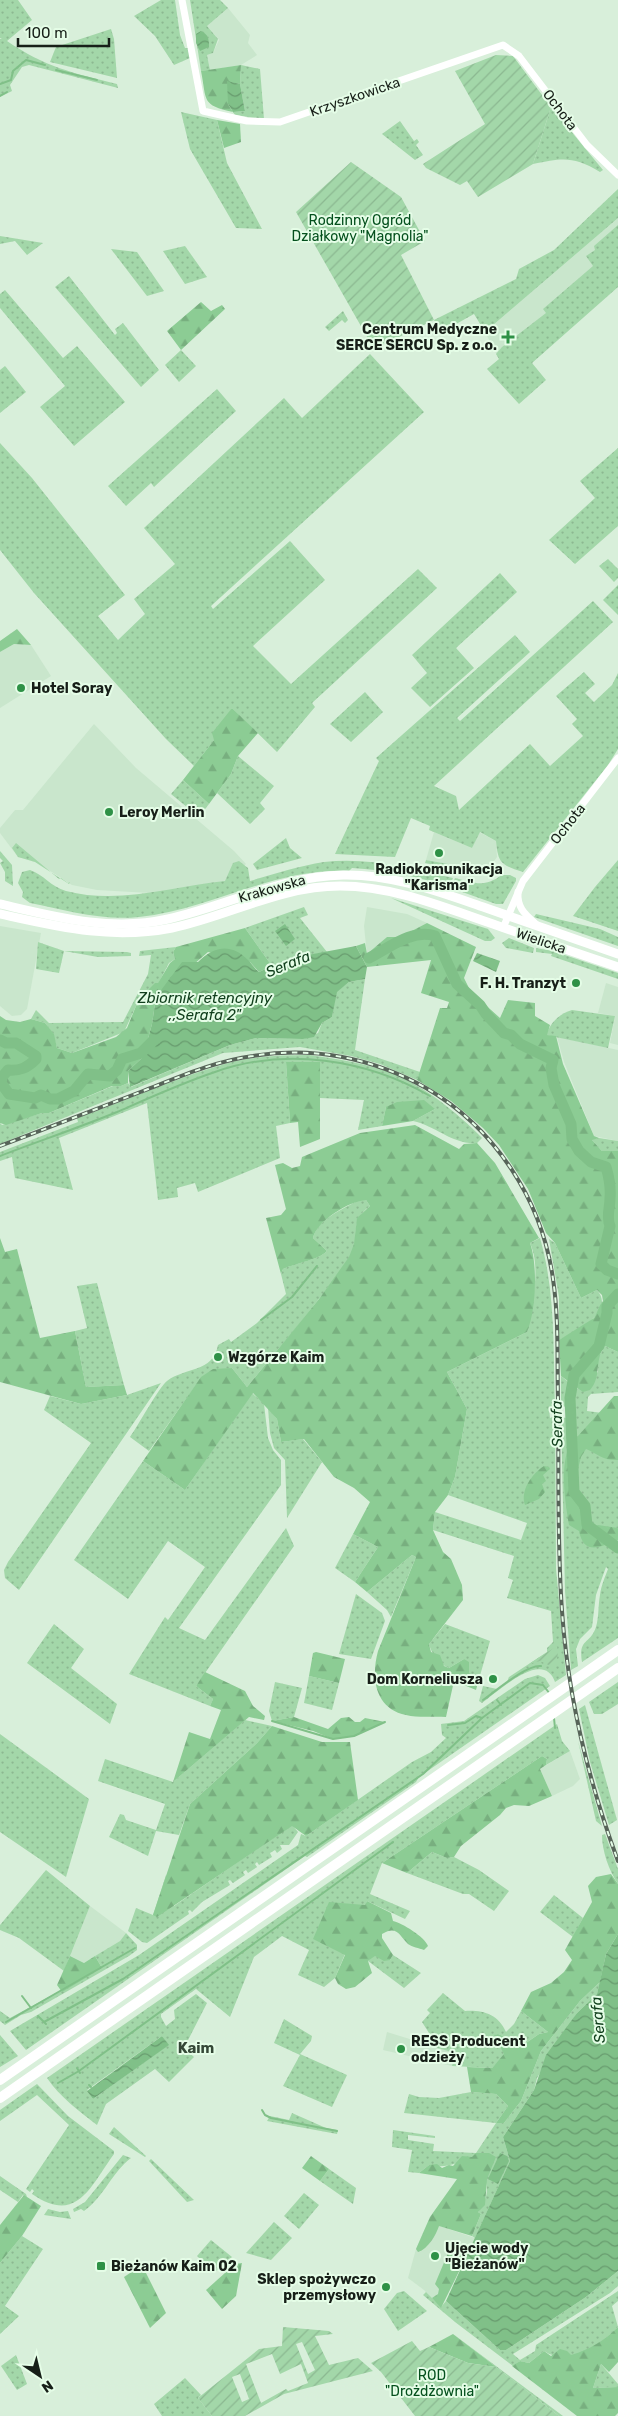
<svg xmlns="http://www.w3.org/2000/svg" width="618" height="2416" viewBox="0 0 618 2416" font-family="Rubik,sans-serif">
	<defs>
		<pattern id="grass-dots" width="8" height="8" patternUnits="userSpaceOnUse" patternTransform="scale(1.25)"><rect width="8" height="8" fill="#a3d7a9"/><path d="M2 2h.1M6 6h.1" fill="none" stroke="#8cb891" stroke-width="1.8" stroke-linecap="round"/></pattern>
		<pattern id="forest-firs" width="22" height="20" patternUnits="userSpaceOnUse" patternTransform="scale(1.25)"><rect width="22" height="20" fill="#8ccc94"/><path d="M5 1l3.5 6h-7zM16 11l3.5 6h-7z" fill="#78af7f"/></pattern>
		<pattern id="garden-furrows" width="10" height="10" patternUnits="userSpaceOnUse" patternTransform="scale(1.25)"><rect width="10" height="10" fill="#a3d7a9"/><path d="M-1 1l2-2M0 10L10 0M9 11l2-2" fill="none" stroke="#8cb891"/></pattern>
		<pattern id="water-waves" width="16" height="10" patternUnits="userSpaceOnUse" patternTransform="scale(1.25)"><rect width="16" height="10" fill="#80c088"/><path d="M0 5q4-4 8 0t8 0" fill="none" stroke="#689b6e"/></pattern>
	</defs>
	<rect width="100%" height="100%" fill="#d8efda"/>
	<!-- built -->
	<g fill="#c9e6cc">
		<polygon points="228,8 250,35 248,43 257,55 241,65 210,70 207,55 213,53 219,40 207,26"/>
		<polygon points="618,218 618,255 499,359 485,332"/>
		<polygon points="14,644 31,645 51,676 0,708 0,652"/>
		<polygon points="94,724 136,768 234,851 246,864 236,873 236,883 167,894 97,890 72,885 33,860 18,857 0,833 0,828 15,810 23,810"/>
		<polygon points="434,832 472,848 479,832 496,841 497,857 487,871 426,860"/>
		<polygon points="367,907 407,914 427,923 400,937 387,937 367,955 364,926"/>
		<polygon points="0,926 41,933 27,1009 21,1015 12,1016 0,1006"/>
		<polygon points="606,983 618,987 618,1045 610,1043 615,1016 598,1013"/>
		<polygon points="557,1037 618,1050 618,1141 594,1136 564,1062"/>
		<polygon points="570,1751 580,1779 573,1786 552,1796 540,1769"/>
		<polygon points="90,1906 126,1933 120,1941 84,1963 70,1956"/>
		<polygon points="387,2032 455,2053 452,2066 383,2050"/>
		<polygon points="428,2222 475,2238 441,2308 424,2290 408,2278 416,2249"/>
	</g>
	<!-- grass -->
	<g fill="url(#grass-dots)" fill-rule="evenodd">
		<path d="M0,0H18L32,20L7,41C45,67 73,73 117,84L118,88L29,65L22,67L10,85L12,91L0,97V39H2L0,38Z"/>
		<polygon points="161,0 175,0 180,35 185,48 188,48 190,58 174,65 155,36 134,16"/>
		<polygon points="190,0 220,0 228,8 207,26 218,39 213,53 207,55 210,70 201,71"/>
		<polygon points="111,29 114,39 117,78 50,62 56,47"/>
		<polygon points="241,65 260,69 264,119 235,115 233,112 245,111 240,84"/>
		<path d="M551,107L603,170L600,172C573,156 563,158 533,164Z"/>
		<polygon points="181,112 217,120 227,163 262,229 236,228 190,149"/>
		<polygon points="400,121 414,141 417,139 419,142 416,145 423,155 415,160 382,134"/>
		<polygon points="618,189 618,218 485,332 474,314 440,333 434,320 516,279 519,269 554,250"/>
		<polygon points="618,225 618,287 532,363 546,380 519,404 487,369 499,359 496,354 502,347 546,313 543,309 593,266 586,256 595,250 594,246"/>
		<polygon points="0,236 43,243 27,255 15,241 0,244"/>
		<polygon points="185,246 207,277 185,284 163,251"/>
		<polygon points="111,249 137,252 164,291 147,296"/>
		<polygon points="69,276 115,335 117,333 115,329 123,323 159,370 141,387 55,287"/>
		<polygon points="5,290 63,358 77,346 125,402 74,446 40,407 65,386 0,308 0,294"/>
		<polygon points="343,311 348,320 345,323 342,320 329,331 325,327"/>
		<polygon points="181,350 196,366 179,382 165,365"/>
		<polygon points="370,354 424,412 211,606 213,609 290,541 325,580 253,646 291,684 418,569 437,588 312,703 315,707 277,752 232,708 214,740 194,766 166,739 34,593 0,550 0,443 32,478 125,595 98,616 118,640 145,614 134,599 175,564 144,528 284,398 302,418"/>
		<polygon points="5,366 26,392 0,413 0,370"/>
		<polygon points="217,389 236,411 154,487 151,483 126,506 108,486"/>
		<polygon points="618,448 618,526 575,564 549,540 595,498 580,481"/>
		<polygon points="608,559 618,569 618,578 614,582 599,566"/>
		<polygon points="500,573 517,592 456,648 474,668 430,707 411,688 427,673 412,655"/>
		<polygon points="618,585 618,615 603,600"/>
		<path d="M593,601L613,622L434,786L456,796L459,810L530,744L550,766L583,736L572,724L577,719L556,696L584,672L595,684L585,693L594,702L612,685L618,673V749L608,765L523,872C502,865 498,864 496,841L480,832L472,848L429,830L430,826L411,818L395,857L335,854L379,761L376,758L515,635L530,652L457,718L460,721Z"/>
		<polygon points="365,692 383,712 351,742 330,724"/>
		<polygon points="238,756 274,786 260,803 265,809 250,824 217,793 231,774"/>
		<polygon points="183,780 209,804 199,817 171,794"/>
		<polygon points="286,838 290,848 302,858 257,870 253,864"/>
		<polygon points="16,843 59,879 61,878 68,883 70,882 69,884 35,862 18,857 12,848"/>
		<polygon points="0,851 12,865 13,886 5,881 5,872 0,863 3,861 0,858"/>
		<polygon points="426,860 487,871 492,863 498,870 490,876 425,863"/>
		<polygon points="618,860 618,931 573,916 595,887"/>
		<path d="M239,861L248,868L250,881C274,874 299,866 324,862C368,857 411,868 453,878L449,887C417,876 386,870 352,868L349,871C275,867 211,910 139,917C102,921 65,910 30,903L22,897L23,892L18,883L22,872L30,870C43,874 51,887 66,891C120,905 172,886 225,881L233,863Z"/>
		<path d="M502,875H510L516,878V881L503,904H496L451,888L455,878C476,883 483,888 502,875Z"/>
		<polygon points="391,898 488,929 495,938 491,941 485,941"/>
		<polygon points="304,907 308,915 300,918 327,952 286,959 272,966 245,928"/>
		<polygon points="536,914 600,929 618,937 618,946 534,917"/>
		<polygon points="509,938 534,948 533,953 506,948 502,943"/>
		<polygon points="38,942 64,951 127,952 131,953 131,956 98,957 64,951 59,973 36,969"/>
		<polygon points="176,947 173,952 175,959 169,963 158,984 154,985 149,991 151,995 143,1004 136,1006 124,1032 72,1053 57,1048 53,1034 45,1023 31,1019 36,1010 49,1023 123,1022 148,974 151,955 139,956 140,951"/>
		<polygon points="536,948 553,951 618,973 618,979 551,956 552,954 536,952"/>
		<polygon points="365,979 355,1050 420,1072 417,1080 380,1064 351,1056 300,1047 223,1053 0,1144 0,1123 2,1125 42,1113 49,1113 113,1086 121,1086 128,1083 131,1087 230,1045 256,1038 303,1039 318,1033 322,1023 332,1017 336,992 349,982"/>
		<path d="M572,1010L615,1016L608,1048L546,1035C551,1022 559,1014 572,1010Z"/>
		<path d="M309,1055C337,1059 365,1063 392,1073C424,1086 458,1113 482,1138L477,1143C453,1145 436,1126 413,1121L435,1109L386,1107L382,1126L358,1130L364,1100L320,1098V1062H286L290,1123L276,1126L280,1158L198,1192L195,1183L177,1188L178,1197L158,1200L147,1103L59,1138L73,1190L15,1178L12,1157L0,1161V1152L78,1122L77,1118C128,1100 185,1074 236,1061C260,1056 285,1055 309,1055Z"/>
		<polygon points="599,1138 618,1141 618,1151 602,1151 591,1139"/>
		<path d="M359,1200H366L370,1206C346,1224 363,1237 350,1257C319,1302 282,1344 247,1387L232,1368L201,1378L149,1451L130,1437C138,1426 159,1387 167,1381C185,1367 213,1373 218,1345L229,1339L231,1342L257,1323L286,1294L281,1274L283,1269C295,1263 319,1260 327,1251L313,1238C318,1219 343,1209 359,1200Z"/>
		<path d="M540,1238C556,1293 553,1351 555,1408L549,1407L550,1418L555,1416L556,1569L566,1675L555,1682C543,1648 498,1692 482,1703L479,1701L483,1686L497,1689L507,1682L509,1677L547,1652V1648L553,1642L551,1611L507,1598L513,1580L508,1578L514,1556L433,1530L435,1512L521,1540L527,1523L448,1495L455,1477L467,1409L447,1372L527,1332C531,1305 542,1270 530,1243Z"/>
		<path d="M549,1239L555,1243L581,1298L597,1290C616,1312 575,1332 559,1340V1297Z"/>
		<polygon points="97,1283 124,1385 86,1387 75,1331 87,1328 77,1286"/>
		<path d="M605,1346L618,1352V1392L591,1394L588,1397L587,1411L618,1415V1638L582,1662C578,1638 590,1645 596,1627C599,1617 598,1606 600,1595C601,1586 605,1577 608,1569L606,1567L596,1595L592,1627L580,1639L576,1649L578,1666L571,1670L565,1591L561,1417L566,1418V1406L561,1408V1376L577,1389L598,1372V1358Z"/>
		<polygon points="161,1383 19,1590 5,1578 4,1570 8,1562 91,1443 44,1410 50,1396 81,1404 127,1395"/>
		<polygon points="252,1393 264,1404 268,1438 273,1450 281,1460 281,1485 179,1628 205,1640 286,1528 294,1546 196,1686 213,1699 210,1706 129,1674 165,1617 168,1620 205,1567 168,1541 128,1599 74,1560 143,1461 185,1490"/>
		<polygon points="268,1408 277,1419 281,1442 303,1439 322,1462 287,1518 285,1460 274,1448 270,1433"/>
		<polygon points="353,1534 378,1547 355,1582 335,1568"/>
		<polygon points="412,1555 416,1557 391,1617 387,1610 367,1592"/>
		<polygon points="356,1594 382,1613 385,1621 371,1659 339,1654"/>
		<polygon points="54,1624 84,1649 71,1668 117,1704 110,1724 27,1663"/>
		<path d="M445,1624L490,1641L479,1679L469,1674L464,1659L449,1668C440,1665 431,1653 429,1644Z"/>
		<polygon points="538,1675 545,1678 550,1686 419,1777 416,1782 307,1857 305,1856 26,2050 10,2031 139,1955 298,1845 301,1834 306,1836 412,1762 431,1752 446,1738 442,1735 441,1724 464,1721 525,1679"/>
		<polygon points="309,1676 339,1683 332,1710 304,1703"/>
		<polygon points="275,1682 302,1688 294,1717 272,1721 269,1711"/>
		<polygon points="618,1682 618,1704 602,1714 594,1714 589,1702"/>
		<polygon points="585,1705 617,1820 609,1825 590,1762 579,1709"/>
		<polygon points="245,1720 272,1726 257,1743 190,1804 179,1835 156,1831 148,1856 109,1837 120,1814 124,1815 126,1820 156,1830 165,1804 98,1781 105,1759 173,1782"/>
		<path d="M557,1724L562,1741L570,1751L546,1765L547,1759L542,1756L382,1863L370,1894L410,1911L405,1919L367,1901L335,1978L324,1987L298,1975L309,1950L282,1936L254,1957L230,2017L196,1989L161,2014V2017L166,2026L175,2019L174,2010L196,1994L207,2003L184,2048L194,2057L169,2082L155,2069L106,2104L97,2125C79,2111 60,2097 47,2078ZM162,2036L168,2045L93,2099L87,2090Z"/>
		<polygon points="0,1734 89,1799 66,1877 0,1832"/>
		<polygon points="578,1741 602,1826 596,1821"/>
		<polygon points="292,1825 298,1832 289,1845 280,1845 282,1849 277,1853 275,1850 270,1853 272,1857 259,1865 257,1862 255,1864 257,1867 248,1873 246,1870 243,1872 245,1875 233,1883 230,1880 228,1881 230,1885 202,1902 192,1912 190,1910 188,1911 189,1914 147,1943 142,1942 128,1931 136,1908 153,1915 166,1875 174,1906"/>
		<path d="M605,1834L618,1869V1884C609,1871 602,1851 602,1835Z"/>
		<polygon points="432,1852 447,1858 454,1857 479,1870 509,1891 494,1911 469,1894 463,1894 407,1873"/>
		<polygon points="46,1870 90,1906 64,1971 19,1938 0,1930 0,1925"/>
		<polygon points="554,1895 583,1918 573,1937 540,1912"/>
		<polygon points="126,1933 137,1945 137,1950 129,1956 31,2012 21,2015 5,2025 0,2021 0,2011 10,2018 102,1968 95,1956 120,1941"/>
		<polygon points="375,1955 390,1960 393,1955 421,1973 404,1988 368,1961"/>
		<path d="M600,1982L597,1994L577,2013L537,2078L534,2090L503,2137L510,2161L475,2238L472,2236L481,2214L478,2212C494,2190 486,2178 473,2157C456,2163 447,2169 429,2165L419,2173L408,2172L412,2150L392,2147L393,2130L435,2136V2138L408,2135V2140L434,2144L433,2151L476,2153L496,2123L404,2113L409,2094L419,2097L439,2098L471,2092L496,2094L508,2106L496,2123H504L521,2101L541,2051L580,2001Z"/>
		<path d="M443,1993L465,2011C483,2010 498,2014 506,2032L514,2024L521,2011L548,2032L539,2034L526,2043L522,2037L508,2038L498,2034L495,2035L505,2054L492,2068L452,2066L455,2053L417,2042L429,2037V2033L422,2022L430,2013L427,2010Z"/>
		<polygon points="284,2019 312,2036 311,2041 300,2054 347,2075 332,2107 283,2086 300,2055 274,2043"/>
		<polygon points="0,2035 18,2056 0,2067"/>
		<path d="M37,2084L68,2116L114,2151V2154C90,2187 77,2225 32,2194L34,2191L32,2189L30,2192L26,2189L69,2125L37,2095L0,2121V2110Z"/>
		<polygon points="292,2113 326,2128 338,2130 337,2134 267,2121 270,2116 289,2120"/>
		<polygon points="114,2127 146,2156 145,2157 109,2134"/>
		<path d="M123,2155L131,2158C112,2172 104,2197 84,2211L81,2209L74,2212L73,2209L85,2202Z"/>
		<polygon points="151,2159 194,2200 187,2202 149,2161"/>
		<polygon points="329,2169 356,2188 353,2204 320,2181"/>
		<polygon points="0,2176 26,2194 27,2197 23,2195 18,2202 0,2190"/>
		<polygon points="304,2193 319,2205 299,2229 284,2216"/>
		<polygon points="48,2209 60,2212 68,2211 71,2219 44,2215"/>
		<polygon points="274,2222 292,2238 271,2260 246,2253"/>
		<polygon points="22,2236 43,2249 5,2306 19,2316 0,2334 0,2263"/>
		<polygon points="211,2240 232,2257 215,2272 197,2256"/>
		<path d="M618,2271V2286L610,2293L513,2354L520,2360L535,2351L536,2345L618,2291V2301L612,2306L618,2327C600,2344 570,2368 544,2351L529,2363L520,2361L513,2366L455,2322L423,2295L426,2292L441,2307L446,2301L500,2350H506L586,2297Z"/>
		<polygon points="404,2291 427,2311 398,2331 384,2309 397,2293"/>
		<polygon points="453,2334 563,2416 559,2416"/>
		<polygon points="16,2355 27,2384 17,2390 1,2366"/>
		<polygon points="601,2364 618,2384 618,2387 593,2388"/>
		<polygon points="185,2378 201,2395 198,2398 212,2416 162,2416 154,2404"/>
	</g>
	<!-- forest -->
	<g fill="url(#forest-firs)">
		<path d="M241,65L240,84L228,82V104L233,112C201,105 207,101 201,71Z"/>
		<polygon points="217,120 240,124 241,142 224,148"/>
		<polygon points="201,302 211,311 222,305 225,309 181,350 167,331"/>
		<polygon points="17,629 31,645 14,644 0,652 0,641"/>
		<polygon points="232,708 258,733 238,756 231,774 209,804 183,780 214,740 212,733"/>
		<path d="M427,923L476,947L464,978L471,992L500,1018L508,1000L535,1003V1016L550,1025L547,1035L556,1036L563,1064L594,1136L599,1138L592,1140L602,1151H618V1352L605,1346C594,1359 602,1377 590,1390L583,1392L561,1376L559,1340L594,1318C598,1312 598,1307 603,1301L602,1295L597,1290L581,1298L555,1243L546,1233L528,1189L499,1145L483,1128L451,1101L417,1080L440,1008H447L449,1002L421,993L431,960L367,967L356,946L365,943L367,954L387,937H400Z"/>
		<polygon points="245,928 272,966 259,972 250,962 208,952 156,997 152,1024 143,1057 128,1071 128,1083 121,1086 112,1086 49,1113 42,1113 6,1125 0,1123 0,1016 6,1020 20,1022 31,1019 45,1023 54,1034 57,1048 72,1053 116,1037 127,1028 136,1006 143,1004 151,995 149,989 155,983 158,983 170,963 175,959 173,952 176,947"/>
		<polygon points="286,1062 320,1062 320,1139 300,1147 298,1122 290,1123"/>
		<polygon points="424,1100 435,1109 413,1121 382,1126 386,1107 397,1102"/>
		<path d="M415,1125L459,1149L464,1144L477,1143L495,1163L539,1238L530,1243C538,1265 536,1311 527,1332L447,1372L467,1409L455,1477L448,1495L435,1512L433,1530L443,1552L451,1559L462,1585L463,1600L429,1644L431,1652L440,1655L444,1666L449,1668L464,1659L469,1662V1673L479,1679L476,1690L454,1681L446,1717C433,1716 418,1718 406,1715C374,1708 371,1677 378,1651L416,1557L412,1555L367,1592L355,1582L378,1547L353,1534L370,1502L354,1488L334,1477L304,1439L281,1442L277,1419L253,1393L185,1490L143,1461L201,1377L213,1369L232,1368L247,1387L319,1299L349,1257L354,1244L357,1218L370,1206L366,1200C349,1201 317,1221 313,1238L327,1251C319,1260 296,1263 283,1269L281,1274L266,1218L281,1215L286,1209L275,1165L283,1163L292,1168L300,1166L302,1157L360,1133Z"/>
		<polygon points="0,1238 5,1252 17,1249 40,1338 75,1331 86,1387 124,1385 127,1395 81,1404 0,1382"/>
		<path d="M614,1396H618V1460C603,1461 598,1454 586,1449L581,1457L577,1473L583,1523L588,1529L598,1525L618,1528V1540C600,1547 584,1556 579,1531L569,1525C565,1501 560,1469 569,1446Z"/>
		<path d="M544,1466L549,1467L550,1469L543,1475L546,1481L542,1484L545,1492L539,1499L525,1505C520,1490 532,1474 544,1466Z"/>
		<polygon points="316,1652 345,1659 339,1683 309,1676 313,1653"/>
		<polygon points="205,1672 245,1691 253,1706 265,1716 264,1720 249,1717 173,1782 189,1732 210,1739 221,1710 210,1706 213,1699 196,1686"/>
		<polygon points="294,1717 328,1729 341,1718 349,1717 355,1722 360,1722 365,1718 385,1722 354,1736 333,1739 313,1731 272,1721"/>
		<polygon points="272,1726 322,1742 350,1742 358,1800 306,1836 292,1826 157,1917 153,1915 190,1804 257,1743"/>
		<polygon points="542,1756 547,1759 546,1765 540,1769 552,1796 529,1806 514,1805 506,1808 500,1815 461,1846 454,1857 447,1858 432,1852 407,1873 382,1863"/>
		<polygon points="611,1874 618,1884 618,1934 606,1954 600,1982 580,2001 541,2051 521,2101 504,2123 496,2123 508,2106 496,2094 471,2092 467,2067 492,2068 504,2054 494,2035 498,2034 508,2038 522,2037 526,2043 539,2034 548,2032 521,2011 531,1992 551,1983 564,1972 572,1960 565,1950 592,1902 588,1886 596,1877"/>
		<path d="M367,1901L391,1913L393,1921C402,1923 425,1937 428,1946L424,1950C419,1948 412,1947 408,1944C399,1935 397,1925 382,1934V1938L393,1955L390,1960L384,1961L375,1956L368,1961L372,1973L355,1987L346,1989L338,1984L335,1978L345,1955L313,1939L329,1902L365,1905Z"/>
		<polygon points="70,1956 84,1963 95,1956 102,1968 62,1992 57,1985"/>
		<path d="M476,2153H489L496,2157L487,2179L485,2205L478,2212L481,2214L472,2236L439,2226C436,2235 428,2249 418,2252L416,2249L430,2217L457,2179L419,2173L429,2165L437,2164L442,2168L449,2165L453,2166L462,2156L472,2157Z"/>
		<polygon points="311,2156 329,2169 320,2181 302,2168"/>
		<polygon points="24,2195 41,2206 22,2236 0,2263 0,2225"/>
		<polygon points="453,2241 465,2245 469,2251 441,2308 432,2298 438,2294 439,2289 435,2284"/>
		<polygon points="242,2263 236,2296 222,2309 206,2290 235,2264"/>
		<polygon points="142,2265 166,2313 150,2328 124,2277"/>
		<path d="M618,2327V2362L609,2372L601,2364L593,2388L618,2387V2413L615,2416H577L512,2366L520,2361L529,2363L544,2351L551,2356L560,2349L567,2351L571,2355C591,2349 603,2341 618,2327Z"/>
		<polygon points="453,2334 496,2367 468,2363 429,2347"/>
	</g>
	<!-- garden -->
	<g fill="url(#garden-furrows)" fill-rule="evenodd">
		<polygon points="496,55 513,56 551,107 533,164 478,197 467,181 460,185 426,168 423,164 485,124 455,71"/>
		<polygon points="351,162 401,197 425,241 401,255 434,320 374,349 296,212"/>
		<polygon points="557,1646 558,1653 555,1668 540,1661 529,1664"/>
		<path d="M283,2327L329,2331L333,2334L315,2336L329,2365L358,2358L373,2371L284,2394L245,2416H212L198,2398L259,2349L282,2346ZM302,2342L315,2370L308,2374L296,2344ZM272,2354L280,2374L301,2364L308,2383L288,2391L286,2389L261,2403L246,2364ZM240,2374L249,2399L242,2402L232,2377Z"/>
		<polygon points="412,2341 420,2351 429,2347 468,2363 496,2367 559,2416 415,2416 381,2372 371,2363"/>
	</g>
	<!-- water -->
	<g fill="url(#water-waves)">
		<path d="M201,31C208,34 209,39 209,47L200,51L196,43V34Z"/>
		<polygon points="227,81 240,84 245,111 233,112 228,104"/>
		<polygon points="285,924 295,939 286,946 275,931"/>
		<path d="M356,946L367,967L365,979L349,982L337,992L332,1017L322,1023L314,1037L303,1039L256,1038L230,1045L130,1087L128,1071L143,1057L152,1024L156,997L182,962H198C214,946 231,943 248,960C252,964 255,969 259,972L286,959Z"/>
		<polygon points="477,953 500,961 496,972 473,961"/>
		<polygon points="618,1934 618,2271 586,2297 506,2350 500,2350 446,2301 510,2161 503,2137 534,2090 546,2055 577,2013 597,1994 606,1954"/>
		<polygon points="162,2036 169,2045 93,2099 87,2091"/>
		<polygon points="500,2153 507,2156 509,2161 498,2184 488,2179"/>
	</g>
	<g fill="none" stroke-linecap="round" stroke-linejoin="round">
		<!-- stream -->
		<g stroke="#80c088" stroke-width="2">
			<polyline points="56,70 97,80"/>
			<polyline points="0,84 11,80 13,71 26,60 45,65"/>
			<polyline points="0,96 7,92"/>
			<path d="M0,1156C39,1141 78,1128 117,1112C149,1098 182,1083 215,1072C285,1047 366,1059 430,1096"/>
			<polyline points="261,1320 292,1297 317,1266"/>
			<path d="M483,1700C496,1691 527,1664 541,1666"/>
			<polyline points="497,1700 501,1705"/>
			<polyline points="554,1718 555,1728"/>
			<polyline points="272,1721 333,1739 354,1736 385,1722"/>
			<polyline points="448,1725 465,1723 476,1716 482,1718"/>
			<polyline points="22,1996 31,2008"/>
			<polyline points="38,2016 46,2024"/>
			<polyline points="6,2022 135,1948"/>
			<polyline points="44,2022 123,1979 423,1774 482,1718 530,1683 543,1685 550,1694"/>
			<polyline points="77,2068 80,2073"/>
			<polyline points="58,2083 79,2071 393,1842"/>
			<polyline points="89,2085 91,2087"/>
			<polyline points="262,2110 265,2115 271,2118 337,2131"/>
		</g>
		<!-- river -->
		<g stroke="#80c088" stroke-width="11">
			<path d="M369,958C387,949 413,928 435,936L457,984L480,1005L486,1014L504,1033L511,1035L520,1044L553,1060L551,1068L554,1085L571,1124L572,1139L579,1151L591,1162L606,1167C609,1177 611,1187 610,1198C610,1208 606,1217 610,1226L601,1264L607,1270L618,1274"/>
			<path d="M0,1040L6,1043H16L36,1056V1059C27,1068 20,1071 8,1070L2,1077L1,1083L9,1094L35,1098L41,1095L50,1099H58L74,1091L88,1074L110,1076L117,1070L122,1059L141,1053L154,1040"/>
			<polyline points="618,1294 607,1306 607,1313 599,1346 574,1375 570,1398 574,1492 585,1506 587,1525 618,1548"/>
		</g>
		<!-- tertiary -->
		<g stroke="#fff" stroke-width="7">
			<polyline points="182,0 203,111 247,121 280,122 503,45 519,56 587,145 618,175"/>
			<path d="M518,892C517,908 525,914 536,924"/>
			<polyline points="503,928 523,881 618,758"/>
		</g>
		<!-- primary -->
		<g stroke="#fff" stroke-width="9">
			<path d="M0,904C56,917 111,932 168,919C227,906 282,876 343,875C393,874 439,892 486,908C530,923 574,939 618,954"/>
			<path d="M0,914C59,927 111,940 172,928C229,916 280,886 340,886C393,886 443,907 493,924C535,939 576,953 618,967"/>
		</g>
		<!-- motorway -->
		<g stroke="#fff" stroke-width="10">
			<polyline points="0,2080 618,1650"/>
			<polyline points="0,2098 618,1668"/>
		</g>
		<!-- rail casing -->
		<g stroke="#576459" stroke-width="4">
			<path id="rail" d="M0,1146C48,1128 96,1109 143,1091C179,1077 215,1061 253,1056C313,1046 373,1058 426,1088C495,1128 542,1200 553,1279C559,1319 557,1360 558,1400C559,1470 557,1541 562,1611C568,1697 588,1780 618,1861"/>
		</g>
		<!-- rail -->
		<use href="#rail" stroke="#e5fde7" stroke-width="2" stroke-dasharray="5.5" stroke-linecap="butt"/>
	</g>
	<!-- markers -->
	<g fill="#2e9146" stroke="#e5fde7" stroke-width="2">
		<path d="M505.5 329.5h5v5h5v5h-5v5h-5v-5h-5v-5h5z"/>
		<circle cx="21" cy="688" r="5"/>
		<circle cx="109" cy="812" r="5"/>
		<circle cx="439" cy="853" r="5"/>
		<circle cx="576" cy="983" r="5"/>
		<circle cx="218" cy="1357" r="5"/>
		<circle cx="493" cy="1679" r="5"/>
		<circle cx="401" cy="2049" r="5"/>
		<circle cx="435" cy="2256" r="5"/>
		<rect x="96" y="2261" width="10" height="10" rx="2.5"/>
		<circle cx="386" cy="2287" r="5"/>
	</g>
	<g text-anchor="middle" dominant-baseline="central" stroke-width="4" stroke-linejoin="round" paint-order="stroke">
		<!-- street labels -->
		<g font-size="14" fill="#171f18" stroke="#e5fde7">
			<text transform="translate(355 97) rotate(-19)">Krzyszkowicka</text>
			<text transform="translate(560 110) rotate(53)">Ochota</text>
			<text transform="translate(568 824) rotate(-52)">Ochota</text>
			<text transform="translate(272 889) rotate(-16)">Krakowska</text>
			<text transform="translate(541 941) rotate(19)">Wielicka</text>
		</g>
		<!-- park labels -->
		<g font-size="14" fill="#04501d" stroke="#e5fde7">
			<text x="360" y="220">Rodzinny Ogród<tspan x="360" dy="16">Działkowy "Magnolia"</tspan></text>
			<text x="432" y="2375">ROD<tspan x="432" dy="16">"Drożdżownia"</tspan></text>
		</g>
		<!-- poi labels -->
		<g font-size="14" font-weight="bold" fill="#171f18" stroke="#e5fde7" text-anchor="start">
			<text x="497" y="329" text-anchor="end">Centrum Medyczne<tspan x="497" dy="16">SERCE SERCU Sp. z o.o.</tspan></text>
			<text x="31" y="688">Hotel Soray</text>
			<text x="119" y="812">Leroy Merlin</text>
			<text x="439" y="869" text-anchor="middle">Radiokomunikacja<tspan x="439" dy="16">"Karisma"</tspan></text>
			<text x="566" y="983" text-anchor="end">F. H. Tranzyt</text>
			<text x="228" y="1357">Wzgórze Kaim</text>
			<text x="483" y="1679" text-anchor="end">Dom Korneliusza</text>
			<text x="411" y="2041">RESS Producent<tspan x="411" dy="16">odzieży</tspan></text>
			<text x="445" y="2248">Ujęcie wody<tspan x="445" dy="16">"Bieżanów"</tspan></text>
			<text x="111" y="2266">Bieżanów Kaim 02</text>
			<text x="376" y="2279" text-anchor="end">Sklep spożywczo<tspan x="376" dy="16">przemysłowy</tspan></text>
		</g>
		<!-- water labels -->
		<g font-size="15" font-style="italic" fill="#0f3e1b" stroke="#e5fde7">
			<text transform="translate(288 964) rotate(-22)">Serafa</text>
			<text x="205" y="998">Zbiornik retencyjny<tspan x="205" dy="17">,,Serafa 2"</tspan></text>
			<text transform="translate(557 1424) rotate(-91)">Serafa</text>
			<text transform="translate(598 2020) rotate(-95)">Serafa</text>
		</g>
		<!-- neighbourhood labels -->
		<g font-size="15" font-weight="bold" fill="#344736" stroke="#e5fde7">
			<text x="196" y="2048">Kaim</text>
		</g>
	</g>
	<!-- north arrow -->
	<g transform="translate(40 2376) rotate(145)" stroke="#e5fde7" stroke-width="4" paint-order="stroke">
	<path d="M0-4L9 19L0 12L-9 19Z" fill="#171f18"/>
	<text y="-8" font-size="14" font-weight="bold" text-anchor="middle" fill="#171f18">N</text>
	</g>
	<!-- scale -->
	<path d="M18 38v8h91v-8" fill="none" stroke="#171f18" stroke-width="2.5"/>
	<text x="25" y="38" font-size="15" fill="#171f18" stroke="#e5fde7" stroke-width="4" paint-order="stroke">100 m</text>
</svg>
